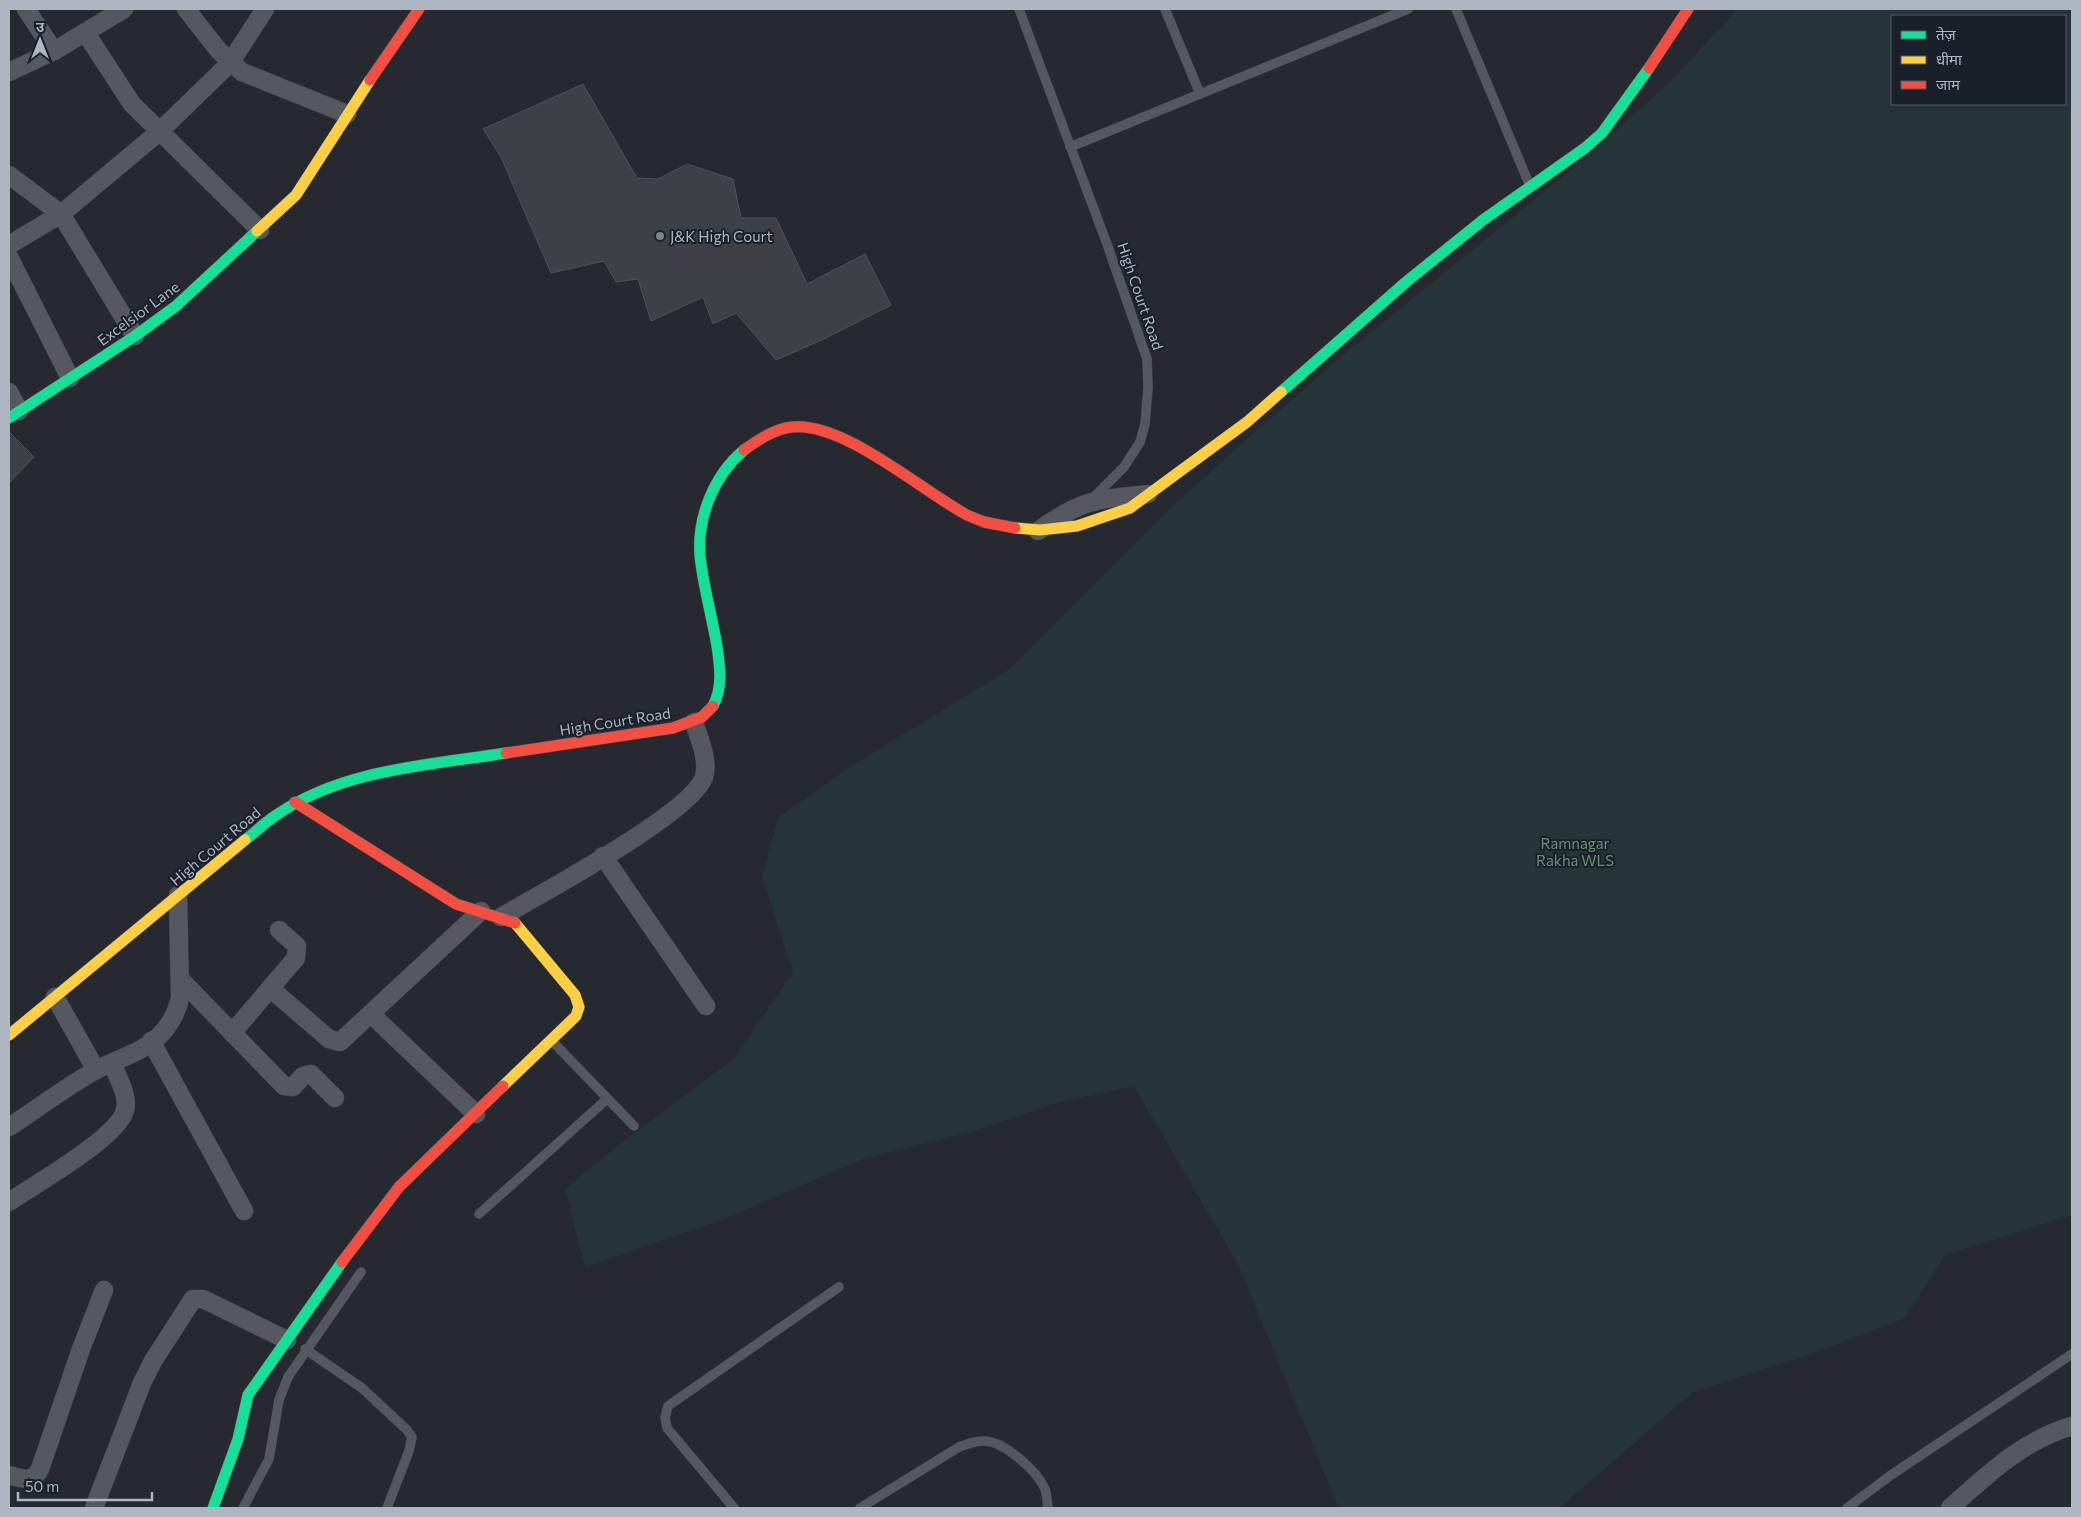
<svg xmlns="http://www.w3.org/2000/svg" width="2081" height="1517" viewBox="0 0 2081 1517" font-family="Commissioner,'Noto Sans Devanagari',sans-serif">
	<rect width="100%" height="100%" fill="#262a30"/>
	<!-- green -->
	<path fill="#253537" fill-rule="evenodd" d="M1738,9H2072V1215L1945,1255L1905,1318L1811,1354L1693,1392L1559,1508H1339L1238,1264L1134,1086L1052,1104L978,1130L865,1158L724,1219L585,1267L565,1189L624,1141L734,1059L793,972L762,876L778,818L850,767L1010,669L1175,504L1255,432L1348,351L1570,171L1667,85ZM1892,16H2065V104H1892Z"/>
	<!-- building -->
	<g fill="#3d4045" stroke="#4d5158">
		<polygon points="583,84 637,178 658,179 687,164 733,179 741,218 776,218 807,284 865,254 891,305 826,338 776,360 736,313 713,324 703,297 651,321 638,279 616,282 604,261 551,273 501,157 483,129"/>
		<polygon points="9,432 34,457 9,483"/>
	</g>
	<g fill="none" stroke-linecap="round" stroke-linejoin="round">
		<!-- lane casing -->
		<g stroke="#43464b" stroke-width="10">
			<g id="lane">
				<polyline points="1019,9 1107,244 1147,359 1148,388 1145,424 1140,442 1124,467 1092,499"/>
				<polyline points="1165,9 1200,94"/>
				<polyline points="1456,9 1530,186"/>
				<polyline points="1070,147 1408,9"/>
				<polyline points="553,1042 634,1126"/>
				<polyline points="479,1214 607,1099"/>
				<polyline points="305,1349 362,1388 407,1430 412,1437 409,1451 387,1508"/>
				<polyline points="243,1508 269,1459 279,1400 288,1377 361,1272"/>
				<polyline points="734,1508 667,1428 665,1418 668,1406 839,1287"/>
				<path d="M860,1508L959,1447C968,1444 976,1440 985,1441C1005,1442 1037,1471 1045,1489C1047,1495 1047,1502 1048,1508"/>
				<polyline points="1847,1508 1891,1475 2072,1354"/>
			</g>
		</g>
		<!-- street casing -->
		<g stroke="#43464b" stroke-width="19">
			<g id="street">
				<polyline points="26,9 54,51"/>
				<polyline points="186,9 219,51 242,72 347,114"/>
				<polyline points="85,32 132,104 260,230"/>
				<polyline points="9,72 54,51 124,9"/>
				<polyline points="9,175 61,214 135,336"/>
				<polyline points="9,245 61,214 159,132 230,63 265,9"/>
				<polyline points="9,257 70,378"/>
				<polyline points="9,392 19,411"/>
				<path d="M1038,531C1080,500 1097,499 1148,494"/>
				<polyline points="603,856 706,1006"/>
				<path d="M501,917C540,894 692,813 704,777C709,760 699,738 694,722"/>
				<polyline points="181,980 284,1086 293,1087 303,1076 311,1074 335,1098"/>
				<polyline points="271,989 329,1039 340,1042 481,911"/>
				<polyline points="55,997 96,1070"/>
				<polyline points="372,1015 476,1114"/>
				<polyline points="232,1033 296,958 297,946 279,930"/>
				<polyline points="151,1041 244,1211"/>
				<path d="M9,1127C38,1108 66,1087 96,1070C117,1059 144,1052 160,1035C171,1024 177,1012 180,998L178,895"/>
				<path d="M9,1202C34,1185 119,1137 125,1110C129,1095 117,1077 112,1063"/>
				<path d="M9,1475C22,1479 33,1483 40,1469L81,1349L104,1290"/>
				<polyline points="94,1508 142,1383 153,1361 193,1299 203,1299 287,1340"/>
				<path d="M1950,1508C1987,1475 2023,1440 2072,1426"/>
			</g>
		</g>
		<!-- fast casing -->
		<g stroke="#43464b" stroke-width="12">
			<g id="fast">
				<polyline points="1281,392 1406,282 1483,220 1585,148 1602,133 1649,68"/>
				<polyline points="9,418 135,336 176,306 257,231"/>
				<path d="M713,706C723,687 720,667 717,646C712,617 703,585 700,556C697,517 714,475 744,450"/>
				<path d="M245,840C256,832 266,821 278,814C343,769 431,765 506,753"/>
				<polyline points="213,1508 238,1439 248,1395 342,1262"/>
			</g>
		</g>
		<!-- slow casing -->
		<g stroke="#43464b" stroke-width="12">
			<g id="slow">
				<polyline points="257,231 296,195 370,80"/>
				<polyline points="1015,528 1040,530 1077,526 1130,508 1247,422 1281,392"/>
				<polyline points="9,1035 245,840"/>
				<polyline points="503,1086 576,1016 579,1007 575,995 515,923"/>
			</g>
		</g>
		<!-- jam casing -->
		<g stroke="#43464b" stroke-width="12">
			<g id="jam">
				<polyline points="1649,68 1688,9"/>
				<polyline points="370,80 419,9"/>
				<path d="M744,450C758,440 774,429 792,427C843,421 922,491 967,515L984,522L1015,528"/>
				<polyline points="506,753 673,728 702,717 713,706"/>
				<polyline points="295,802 456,904 515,923"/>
				<polyline points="342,1262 399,1187 503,1086"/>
			</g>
		</g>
		<!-- lane -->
		<use href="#lane" stroke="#55585f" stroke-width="9"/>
		<!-- street -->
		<use href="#street" stroke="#55585f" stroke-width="18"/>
		<!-- fast -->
		<use href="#fast" stroke="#16e098" stroke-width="11"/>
		<!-- slow -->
		<use href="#slow" stroke="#ffcf43" stroke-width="11"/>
		<!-- jam -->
		<use href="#jam" stroke="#f24e42" stroke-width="11"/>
	</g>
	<!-- markers -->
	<circle fill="#7e8490" stroke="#19202a" stroke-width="2" cx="660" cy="236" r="5"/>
	<g text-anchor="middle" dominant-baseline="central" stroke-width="4" stroke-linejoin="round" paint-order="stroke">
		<!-- poi labels -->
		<g font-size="15" fill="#aeb5c3" stroke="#19202a" text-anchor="start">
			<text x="670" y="236">J&amp;K High Court</text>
		</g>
		<!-- street labels -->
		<g font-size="15" fill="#aeb5c3" stroke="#19202a">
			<text transform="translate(1141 296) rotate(71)">High Court Road</text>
			<text transform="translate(138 313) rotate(-36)">Excelsior Lane</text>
			<text transform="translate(615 721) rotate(-9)">High Court Road</text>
			<text transform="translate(215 846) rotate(-40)">High Court Road</text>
		</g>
		<!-- park labels -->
		<g font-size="15" fill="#679173" stroke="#19202a">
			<text x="1575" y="843">Ramnagar<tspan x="1575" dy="17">Rakha WLS</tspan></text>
		</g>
	</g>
	<!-- border -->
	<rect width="2081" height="1517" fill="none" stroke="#aeb5c3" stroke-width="20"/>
	<!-- legend -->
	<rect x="1891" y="15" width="175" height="90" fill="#19202a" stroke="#555c67"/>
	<rect x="1901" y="31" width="25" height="8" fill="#16e098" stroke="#555c67"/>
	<text x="1936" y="40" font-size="15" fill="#aeb5c3">तेज़</text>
	<rect x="1901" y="56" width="25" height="8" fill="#ffcf43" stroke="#555c67"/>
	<text x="1936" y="65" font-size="15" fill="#aeb5c3">धीमा</text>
	<rect x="1901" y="81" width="25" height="8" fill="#f24e42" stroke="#555c67"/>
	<text x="1936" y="90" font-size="15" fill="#aeb5c3">जाम</text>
	<!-- north arrow -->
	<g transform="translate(40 40)" stroke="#19202a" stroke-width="4" paint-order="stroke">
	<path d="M0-4L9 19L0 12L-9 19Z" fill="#aeb5c3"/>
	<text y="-8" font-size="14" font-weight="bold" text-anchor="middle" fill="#aeb5c3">उ</text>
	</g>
	<!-- scale -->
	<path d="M18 1492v8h134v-8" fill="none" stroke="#aeb5c3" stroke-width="2.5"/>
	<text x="25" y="1492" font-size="15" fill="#aeb5c3" stroke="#19202a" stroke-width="4" paint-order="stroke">50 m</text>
</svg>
